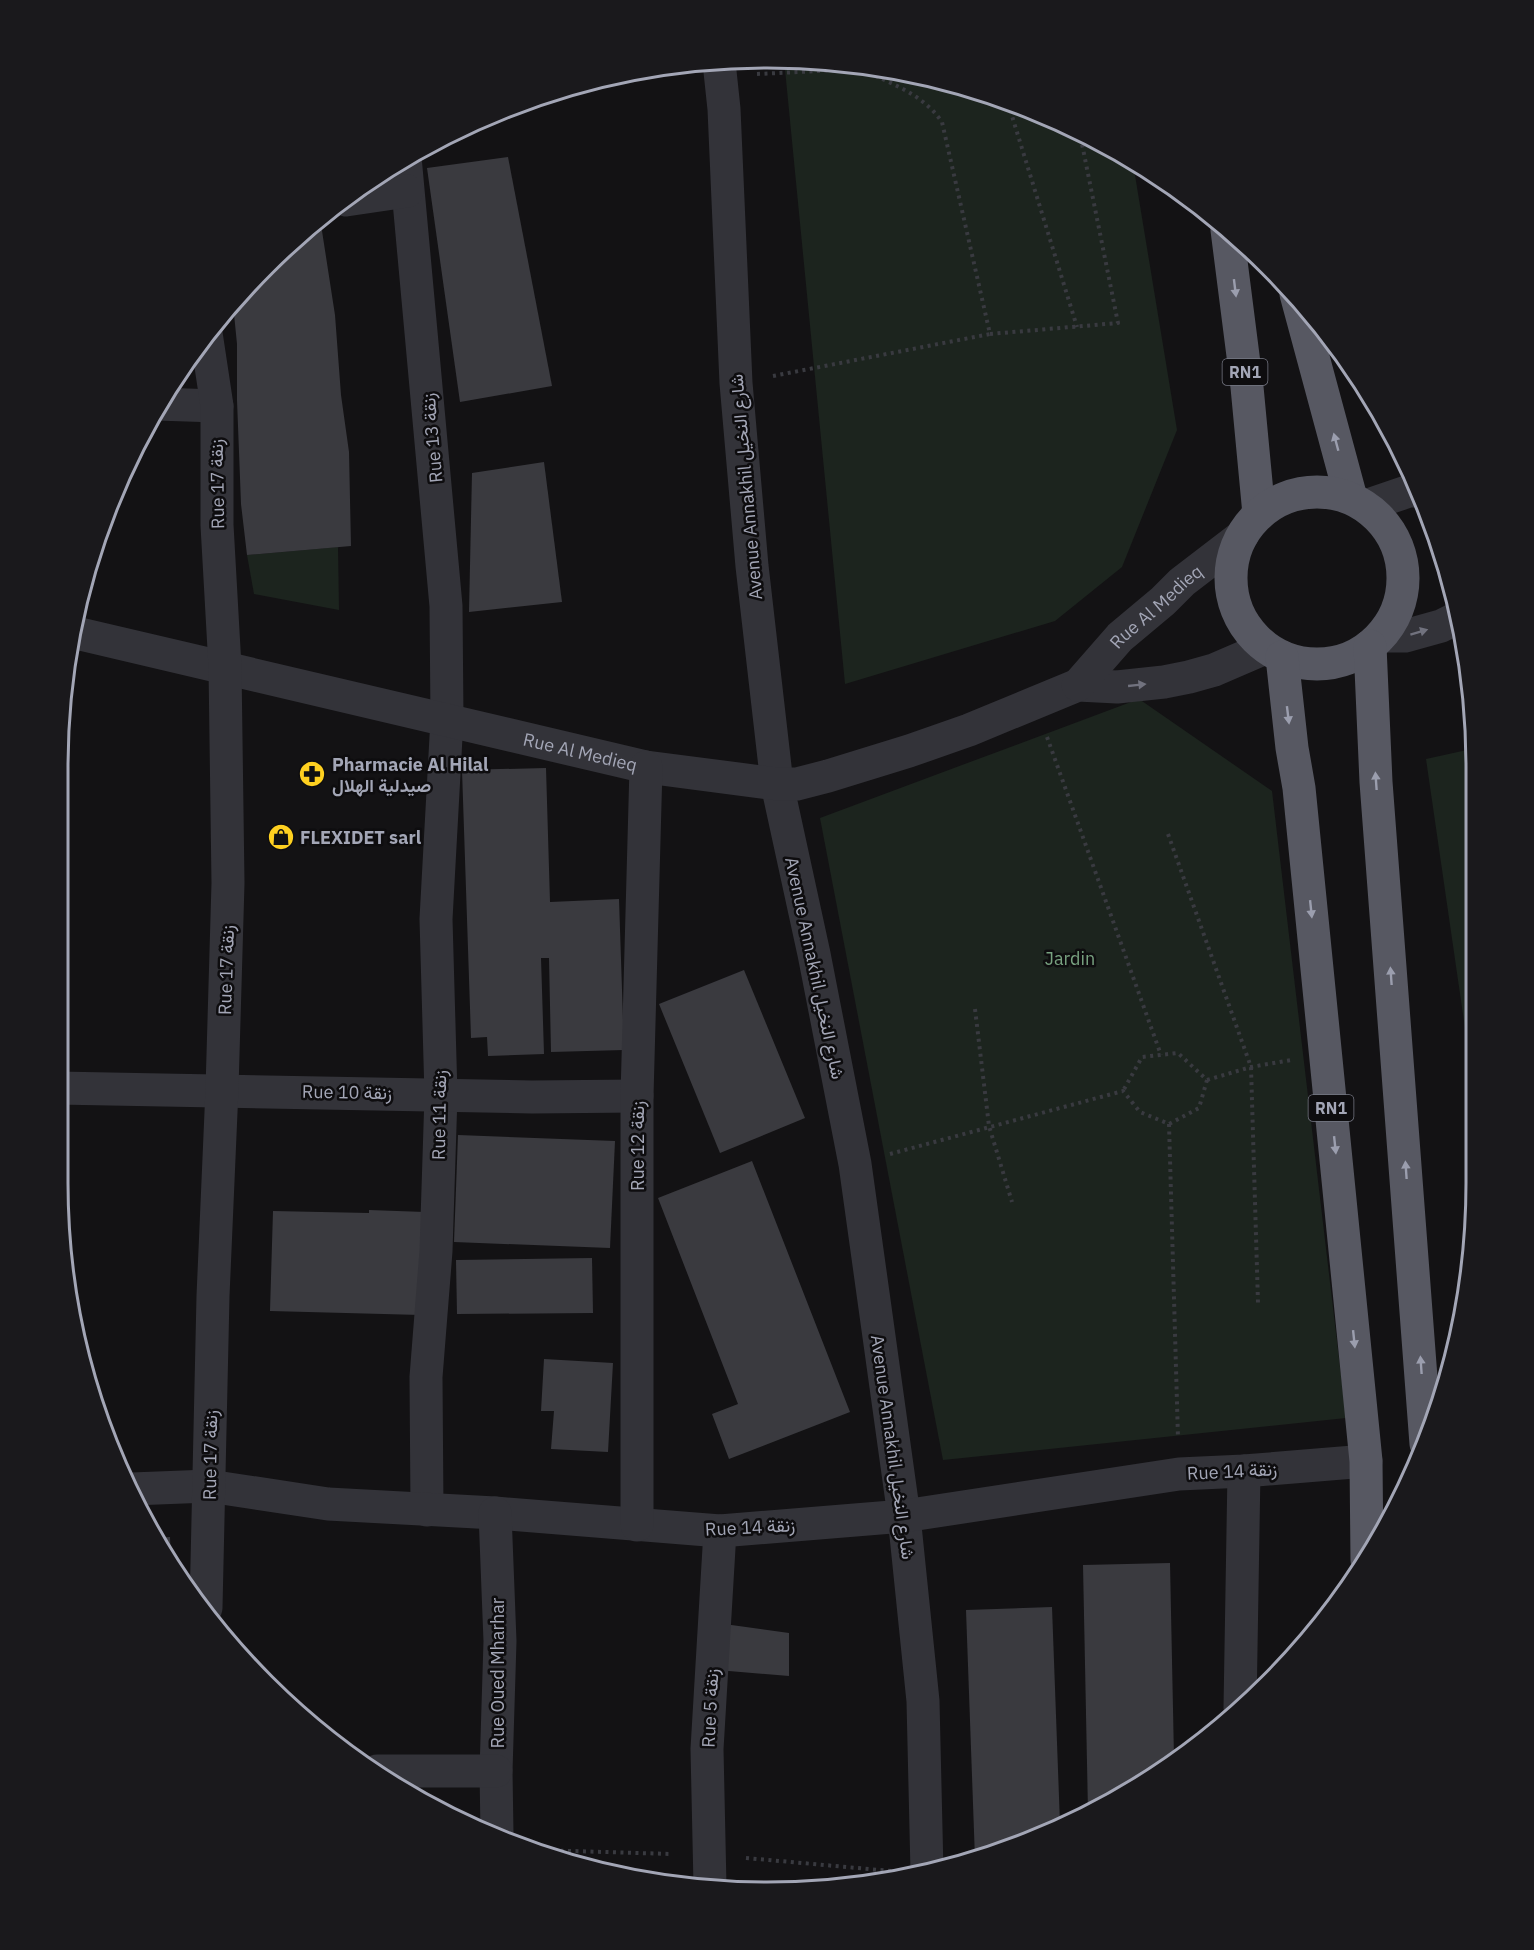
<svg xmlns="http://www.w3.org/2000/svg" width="1534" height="1950" viewBox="0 0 1534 1950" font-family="'IBM Plex Sans',Vazirmatn,sans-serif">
	<rect width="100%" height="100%" fill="#131214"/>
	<!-- green -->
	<g fill="#1c241e">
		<polygon points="784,59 813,59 950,81 1081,130 1133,163 1177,430 1122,567 1055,621 845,684"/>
		<polygon points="338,547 339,610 254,594 247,555"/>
		<polygon points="1139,699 1272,791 1346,1418 943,1460 820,818"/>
		<polygon points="1476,748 1477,1111 1426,759"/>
	</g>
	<!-- building -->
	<g fill="#3a3a3f">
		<polygon points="508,157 552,386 460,402 427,168"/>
		<polygon points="320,218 335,315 341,395 349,452 351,546 247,555 241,504 237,400 237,344 233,304 299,233"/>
		<polygon points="544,462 562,602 469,612 472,473"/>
		<polygon points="546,768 550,902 619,899 624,1050 551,1052 549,958 541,958 544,1054 488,1056 487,1037 471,1038 462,770"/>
		<polygon points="744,970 805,1118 720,1153 659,1004"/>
		<polygon points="458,1135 615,1141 610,1248 454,1242"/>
		<polygon points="752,1161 850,1412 729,1459 712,1414 738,1404 658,1198"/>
		<polygon points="369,1210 425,1212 421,1315 270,1311 273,1211 369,1213"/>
		<polygon points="592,1258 593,1313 457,1314 456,1260"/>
		<polygon points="544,1359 613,1363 608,1452 551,1449 554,1411 541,1411"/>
		<polygon points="170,1537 171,1563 152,1538"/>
		<polygon points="1170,1563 1174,1758 1122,1798 1088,1812 1083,1565"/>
		<polygon points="1052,1607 1060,1824 975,1859 966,1610"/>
		<polygon points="717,1623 789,1633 789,1676 717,1670"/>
	</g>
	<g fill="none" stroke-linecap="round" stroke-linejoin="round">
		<!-- path -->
		<g stroke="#393a40" stroke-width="4" stroke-dasharray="3 4.5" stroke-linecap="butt">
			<polyline points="757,74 861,69 860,66"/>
			<polyline points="1008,103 1077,327"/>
			<polyline points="990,334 1118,323 1079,129"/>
			<path d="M773,376L990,334L942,122C922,93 891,84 861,69"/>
			<polyline points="1047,737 1161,1055"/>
			<polyline points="1168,834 1251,1067 1258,1303"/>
			<polyline points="975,1009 989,1126 1012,1202"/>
			<polyline points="1207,1080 1251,1067 1291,1060"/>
			<polyline points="1169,1124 1178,1438"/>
			<polyline points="890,1154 1123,1091 1140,1112 1169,1124 1199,1108 1207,1080 1178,1053 1142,1057 1123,1091"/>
			<polyline points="538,1850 672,1854"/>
			<polyline points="746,1858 891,1871"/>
		</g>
		<!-- minor -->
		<g stroke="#333339" stroke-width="33">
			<polyline points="719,62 724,109 736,383 752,566 777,784 814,954 855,1164 904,1516 923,1701 927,1872"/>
			<polyline points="405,157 446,606 447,719 436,919 441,1095 436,1251 426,1377 427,1510"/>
			<polyline points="346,200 407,191"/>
			<polyline points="157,404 217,406"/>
			<path id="s1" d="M76,633L646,767L777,784H797L828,776L909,751L969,730L1078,685L1117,687L1164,682L1189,677L1214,670L1265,648"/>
			<path id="s2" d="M1078,685L1120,637L1163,601L1182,582L1242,536"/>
			<polyline points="57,1088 532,1097 637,1096"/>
			<polyline points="132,1489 209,1486 328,1504 495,1513 720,1531 904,1516 1179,1474 1244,1471 1366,1461"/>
			<polyline points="495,1513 500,1641 496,1771 497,1833"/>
			<polyline points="637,1525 637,1096 646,767"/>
			<polyline points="206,1608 213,1296 222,1089 228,883 225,667 217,525 217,406 206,333"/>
			<polyline points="1240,1708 1244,1471"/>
			<polyline points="377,1771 496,1771"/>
			<polyline points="710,1886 707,1749 720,1531"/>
		</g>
		<!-- tertiary -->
		<g stroke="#333339" stroke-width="33">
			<polyline points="1365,506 1409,491 1418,491"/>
			<polyline points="1381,636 1405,636 1441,626 1455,619"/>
		</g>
		<!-- trunk -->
		<g stroke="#575862" stroke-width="33">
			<polyline points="1227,230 1247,387 1259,514"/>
			<polyline points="1296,294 1351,498"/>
			<circle cx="1317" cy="578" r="86"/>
			<polyline points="1370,646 1376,782 1426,1444"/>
			<polyline points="1282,657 1292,748 1299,788 1366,1461 1367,1560"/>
		</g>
	</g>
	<!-- one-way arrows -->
	<defs><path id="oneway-solid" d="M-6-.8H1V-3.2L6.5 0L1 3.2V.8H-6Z" transform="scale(1.5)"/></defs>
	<g fill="#9b9eae">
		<use href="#oneway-solid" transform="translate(1235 288) rotate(83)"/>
		<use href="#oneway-solid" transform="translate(1336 442) rotate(-105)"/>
		<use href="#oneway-solid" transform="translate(1288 715) rotate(83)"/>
		<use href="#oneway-solid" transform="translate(1376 781) rotate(-94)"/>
		<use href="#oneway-solid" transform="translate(1311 909) rotate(84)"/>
		<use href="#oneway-solid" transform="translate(1391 976) rotate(-94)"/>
		<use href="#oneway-solid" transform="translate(1335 1145) rotate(84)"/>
		<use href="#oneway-solid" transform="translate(1406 1170) rotate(-94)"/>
		<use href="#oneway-solid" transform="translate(1354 1339) rotate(84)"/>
		<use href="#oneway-solid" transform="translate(1421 1365) rotate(-94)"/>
	</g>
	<g fill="#71727e">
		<use href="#oneway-solid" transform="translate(1419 632) rotate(-17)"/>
		<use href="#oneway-solid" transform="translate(1137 685) rotate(-6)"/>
	</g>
	<!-- icons -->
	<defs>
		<g id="pharmacy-disc" transform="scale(1.35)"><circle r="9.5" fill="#fed020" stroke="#0e0d0f"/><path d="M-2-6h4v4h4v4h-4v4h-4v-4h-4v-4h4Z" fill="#111"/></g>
		<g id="shop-disc" transform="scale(1.35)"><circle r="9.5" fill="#fed020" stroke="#0e0d0f"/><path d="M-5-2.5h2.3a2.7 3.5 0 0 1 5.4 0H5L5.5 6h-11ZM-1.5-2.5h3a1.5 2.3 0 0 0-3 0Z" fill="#111"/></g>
	</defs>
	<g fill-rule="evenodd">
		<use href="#pharmacy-disc" x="312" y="774"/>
		<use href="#shop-disc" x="281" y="837"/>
	</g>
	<g text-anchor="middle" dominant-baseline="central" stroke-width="5" stroke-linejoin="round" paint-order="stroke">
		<!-- shield labels -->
		<g fill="#0e0d0f" stroke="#767884" stroke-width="1.5">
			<rect x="1222.5" y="359" width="45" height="26" rx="4.5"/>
			<rect x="1308.5" y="1095" width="45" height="26" rx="4.5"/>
		</g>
		<g font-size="16" font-weight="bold" fill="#a3a6b6">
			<text x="1245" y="372">RN1</text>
			<text x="1331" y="1108">RN1</text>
		</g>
		<!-- street labels -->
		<g font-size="18" fill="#a3a6b6" stroke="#0e0d0f">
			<text transform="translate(432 438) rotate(-95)">Rue 13 زنقة</text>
			<text transform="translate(217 484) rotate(-91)">Rue 17 زنقة</text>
			<text transform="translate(746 487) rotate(-95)">Avenue Annakhil شارع النخيل</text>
			<text stroke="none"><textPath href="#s2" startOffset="111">Rue Al Medieq</textPath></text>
			<text stroke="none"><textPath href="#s1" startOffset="518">Rue Al Medieq</textPath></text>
			<text transform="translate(815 968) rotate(78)">Avenue Annakhil شارع النخيل</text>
			<text transform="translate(226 970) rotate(-88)">Rue 17 زنقة</text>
			<text transform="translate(347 1092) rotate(1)">Rue 10 زنقة</text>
			<text transform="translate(439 1115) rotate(-89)">Rue 11 زنقة</text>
			<text transform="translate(637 1146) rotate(-90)">Rue 12 زنقة</text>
			<text transform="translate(893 1447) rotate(82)">Avenue Annakhil شارع النخيل</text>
			<text transform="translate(210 1455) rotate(-89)">Rue 17 زنقة</text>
			<text transform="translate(1232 1471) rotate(-3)">Rue 14 زنقة</text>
			<text transform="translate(750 1527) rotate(-3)">Rue 14 زنقة</text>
			<text transform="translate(497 1673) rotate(-90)">Rue Oued Mharhar</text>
			<text transform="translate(710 1708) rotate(-87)">Rue 5 زنقة</text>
		</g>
		<!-- poi labels -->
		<g font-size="18" font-weight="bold" fill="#a3a6b6" stroke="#0e0d0f" text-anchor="start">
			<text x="332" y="764">Pharmacie Al Hilal<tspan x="332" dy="21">صيدلية الهلال</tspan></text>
			<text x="300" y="837">FLEXIDET sarl</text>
		</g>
		<!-- park labels -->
		<g font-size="18" fill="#78a280" stroke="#0e0d0f">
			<text x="1070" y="958">Jardin</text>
		</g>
	</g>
	<!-- crop -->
	<path d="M0 0H1534V1950H0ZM767 68H767A699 699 0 0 1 1466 767V1183A699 699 0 0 1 767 1882H767A699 699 0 0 1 68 1183V767A699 699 0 0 1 767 68Z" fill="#1a191c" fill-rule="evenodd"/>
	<path fill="none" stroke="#a3a6b6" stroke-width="3" d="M767 68H767A699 699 0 0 1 1466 767V1183A699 699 0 0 1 767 1882H767A699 699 0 0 1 68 1183V767A699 699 0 0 1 767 68Z"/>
</svg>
